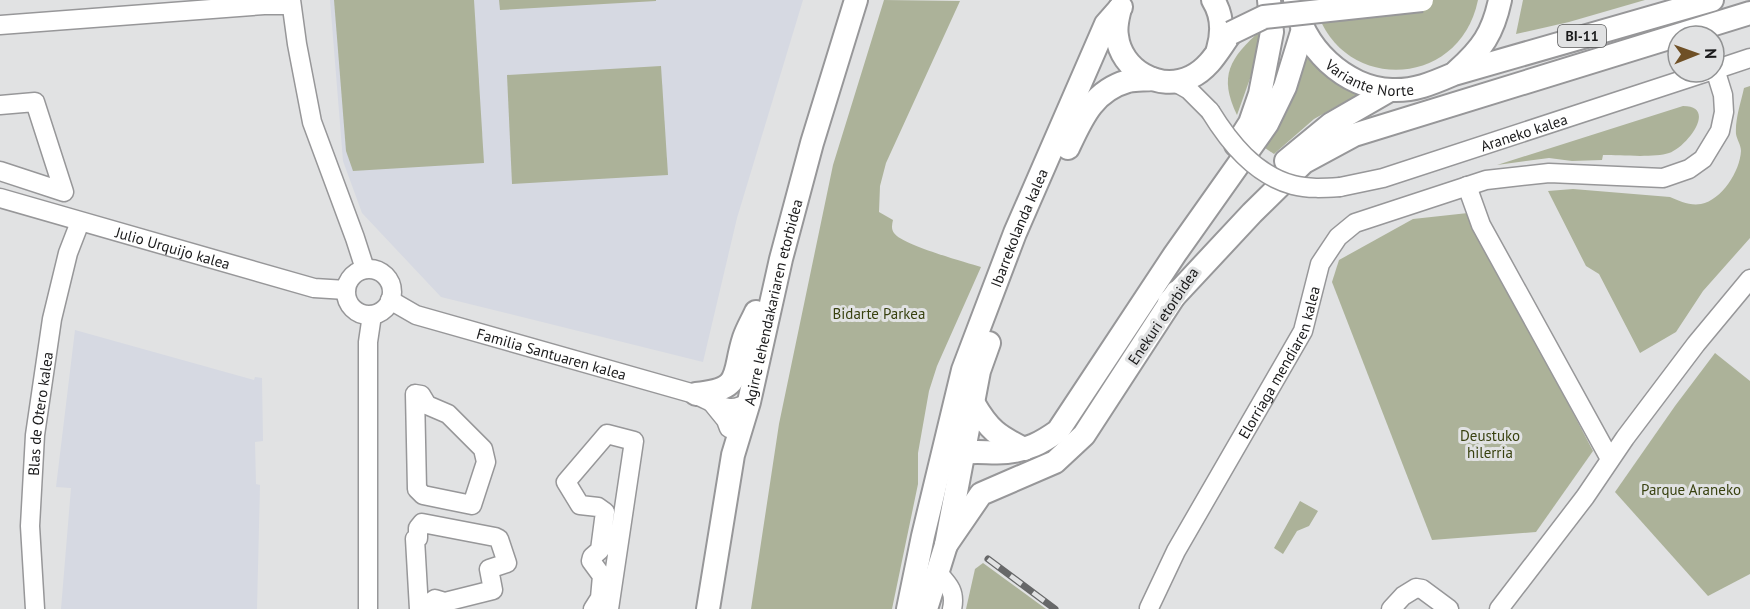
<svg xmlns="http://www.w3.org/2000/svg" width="1750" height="609" viewBox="0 0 1750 609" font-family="'PT Sans',sans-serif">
	<rect width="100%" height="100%" fill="#e1e2e3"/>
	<!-- built -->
	<g fill="#d6d9e2">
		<polygon points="330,0 803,0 737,218 703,362 441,297 362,213 343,161"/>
		<polygon points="75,330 254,380 255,377 262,378 263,441 255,442 256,484 260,485 257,609 61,609 71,488 56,487"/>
	</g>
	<!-- green -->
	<g fill="#acb299">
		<polygon points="334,0 474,0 484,163 353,171 346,151"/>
		<polygon points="499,0 656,0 656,1 500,10"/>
		<path d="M884,0L960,1L886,163L880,186L879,212L893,220C892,224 891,229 894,233C902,245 965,262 981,267L937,366L929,391L918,453V484L892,609H751L779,424L833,165Z"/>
		<path d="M1314,0H1478C1459,93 1333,93 1314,0Z"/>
		<polygon points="1523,0 1645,0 1569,22 1516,34"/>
		<path d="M1260,31L1252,73L1237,115C1218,76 1230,58 1260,31Z"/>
		<path d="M1306,57L1325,75L1357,95L1314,119L1274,154L1265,148C1288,116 1296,94 1306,57Z"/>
		<polygon points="661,66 668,175 512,184 507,75"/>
		<path d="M1750,86V238L1703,291L1676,332L1640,353L1599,274L1586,266L1548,191L1573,189L1670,197C1679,201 1690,206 1701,204C1722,200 1740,171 1741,151C1741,145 1737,140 1736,134C1735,119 1741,102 1744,88Z"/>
		<path d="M1683,106C1718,106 1687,147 1669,153C1654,158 1620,155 1603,155L1602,160L1572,161L1549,158L1497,165Z"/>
		<polygon points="1468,213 1593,451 1536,532 1432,540 1332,282 1339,260 1413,219"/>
		<polygon points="1715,353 1750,381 1750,574 1708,596 1615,492 1675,406"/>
		<polygon points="1300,501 1318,511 1309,526 1297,531 1283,554 1274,548"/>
		<polygon points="983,563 1046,609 966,609 975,569"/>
	</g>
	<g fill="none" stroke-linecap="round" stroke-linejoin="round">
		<!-- minor casing -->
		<g stroke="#979799" stroke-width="21">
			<g id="minor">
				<polyline points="291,0 297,44 312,122 355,238 365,269"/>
				<polyline points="0,25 264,5 291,5"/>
				<polyline points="1714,70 1750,58"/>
				<polyline points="1175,82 1189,90 1210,111"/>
				<polyline points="0,105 35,102 64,192 0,171"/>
				<polyline points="1467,186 1481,225 1610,459"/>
				<path id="s1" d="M1340,187L1383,178L1707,72"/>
				<path id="s2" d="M0,198L314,288L346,290"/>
				<circle cx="369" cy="292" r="23"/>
				<path id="s3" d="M390,300L416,315L691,393C712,400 727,417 749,402"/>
				<polygon points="415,394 421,395 427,405 448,414 483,449 486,462 472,505 423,495 417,489"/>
				<polyline points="713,404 726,420 729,428"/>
				<path d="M937,572C948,584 956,591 952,609"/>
				<path id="s4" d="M1149,608L1176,551L1303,331L1320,264L1338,237L1355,223L1486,180L1549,173L1663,178L1689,169L1703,159L1720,131L1724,112L1723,95L1715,69"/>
				<path id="s5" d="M35,609L30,526L35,435L52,319L68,253L80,222"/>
				<polyline points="368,609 368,342 372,315"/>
				<polyline points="419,609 415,539 418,538 418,528 422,523 495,537 499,539 507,563 489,569 493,590 445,602 435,599 421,609"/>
				<polyline points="593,609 600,598 602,576 591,561 592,557 600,550 605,512 598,507 580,505 566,482 607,434 634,441 609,609"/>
				<polyline points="1391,609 1403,596 1416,588 1422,589 1449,609"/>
				<polyline points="1499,609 1585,497 1625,438 1696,344 1750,279"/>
			</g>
		</g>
		<!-- major casing -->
		<g stroke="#979799" stroke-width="26">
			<g id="major">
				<path d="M1213,0C1223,16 1223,32 1218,49"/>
				<path id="s6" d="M1295,0C1300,46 1346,89 1392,90C1415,91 1433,83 1454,74L1712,0"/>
				<path d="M1120,8C1118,17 1115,26 1117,36C1121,70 1159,92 1191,77C1210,68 1219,49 1231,33"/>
				<path d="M1457,71C1482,49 1493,33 1500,0"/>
				<polyline points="1236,145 1250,123 1260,94 1272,32 1269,0"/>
				<path d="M1068,148C1082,118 1093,91 1128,81C1136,79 1145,80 1152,79"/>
				<polyline points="1286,161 1331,124 1390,90"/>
				<polyline points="1169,302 1252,213 1304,162 1354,135 1750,13"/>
				<path d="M696,394C744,389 732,375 744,338C747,329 752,321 756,312"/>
				<path d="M974,404C989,430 998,436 1024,449"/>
				<path d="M951,457C972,448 986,454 1007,452C1028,450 1041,443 1058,431L1175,254L1267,124L1285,87L1303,29"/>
				<polyline points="946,545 981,494 1055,462 1084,435 1177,292"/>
				<path id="s7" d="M708,609L733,455L749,402L781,259L812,143L856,0"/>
				<path id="s8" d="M908,609L923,536L963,370L1015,233L1106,24L1121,7"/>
				<polyline points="926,609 946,545 979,371 989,343"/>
			</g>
		</g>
		<!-- minor -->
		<use href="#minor" stroke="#fff" stroke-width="18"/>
		<!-- major -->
		<use href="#major" stroke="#fff" stroke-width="22"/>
		<!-- rail casing -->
		<g stroke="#676869" stroke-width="7">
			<polyline id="rail" points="988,559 1055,609"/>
		</g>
		<!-- rail -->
		<use href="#rail" stroke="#e1e2e3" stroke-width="4.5" stroke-dasharray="14" stroke-linecap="butt"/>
		<!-- minor-bridge casing -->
		<g stroke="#979799" stroke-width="21" stroke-linecap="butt">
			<path id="minor-bridge" d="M1210,111C1229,142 1255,175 1293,185C1308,189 1324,188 1340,187"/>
		</g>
		<!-- major-bridge casing -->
		<g stroke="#979799" stroke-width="26" stroke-linecap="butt">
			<polyline id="major-bridge" points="1231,33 1264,17 1422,0"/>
		</g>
		<!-- minor-bridge -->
		<use href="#minor-bridge" stroke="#fff" stroke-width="18"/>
		<!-- major-bridge -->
		<use href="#major-bridge" stroke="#fff" stroke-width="22"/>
	</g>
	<g text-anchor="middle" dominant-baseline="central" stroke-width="6" stroke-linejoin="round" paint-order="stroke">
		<!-- shield labels -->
		<rect fill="#e1e2e3" stroke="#555556" stroke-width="1.5" x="1558" y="25" width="48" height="22" rx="4.5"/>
		<g font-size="14" font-weight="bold" fill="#19191a">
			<text x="1582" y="36">BI-11</text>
		</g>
		<!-- street labels -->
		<g font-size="15" fill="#19191a" stroke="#e1e2e3">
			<text stroke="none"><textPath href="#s6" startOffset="118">Variante Norte</textPath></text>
			<text stroke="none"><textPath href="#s1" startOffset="192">Araneko kalea</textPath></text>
			<text stroke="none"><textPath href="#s8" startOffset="398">Ibarrekolanda kalea</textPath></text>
			<text stroke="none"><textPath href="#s2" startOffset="180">Julio Urquijo kalea</textPath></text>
			<text stroke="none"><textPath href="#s7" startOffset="314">Agirre lehendakariaren etorbidea</textPath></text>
			<text transform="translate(1163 316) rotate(-56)">Enekuri etorbidea</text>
			<text stroke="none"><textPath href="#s3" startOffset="171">Familia Santuaren kalea</textPath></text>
			<text stroke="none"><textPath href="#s4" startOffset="279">Elorriaga mendiaren kalea</textPath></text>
			<text stroke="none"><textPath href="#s5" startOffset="196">Blas de Otero kalea</textPath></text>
		</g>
		<!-- park labels -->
		<g font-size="15" fill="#38410f" stroke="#e1e2e3">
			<text x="879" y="313">Bidarte Parkea</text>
			<text x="1490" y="435">Deustuko<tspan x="1490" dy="17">hilerria</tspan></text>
			<text x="1691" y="489">Parque Araneko</text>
		</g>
	</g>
	<!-- north arrow -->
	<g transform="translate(1696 54) rotate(89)"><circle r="28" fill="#e1e2e3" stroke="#919293" stroke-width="1.5"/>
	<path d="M0-4.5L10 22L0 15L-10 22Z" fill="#6f5026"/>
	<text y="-9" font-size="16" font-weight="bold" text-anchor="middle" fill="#19191a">N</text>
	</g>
</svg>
